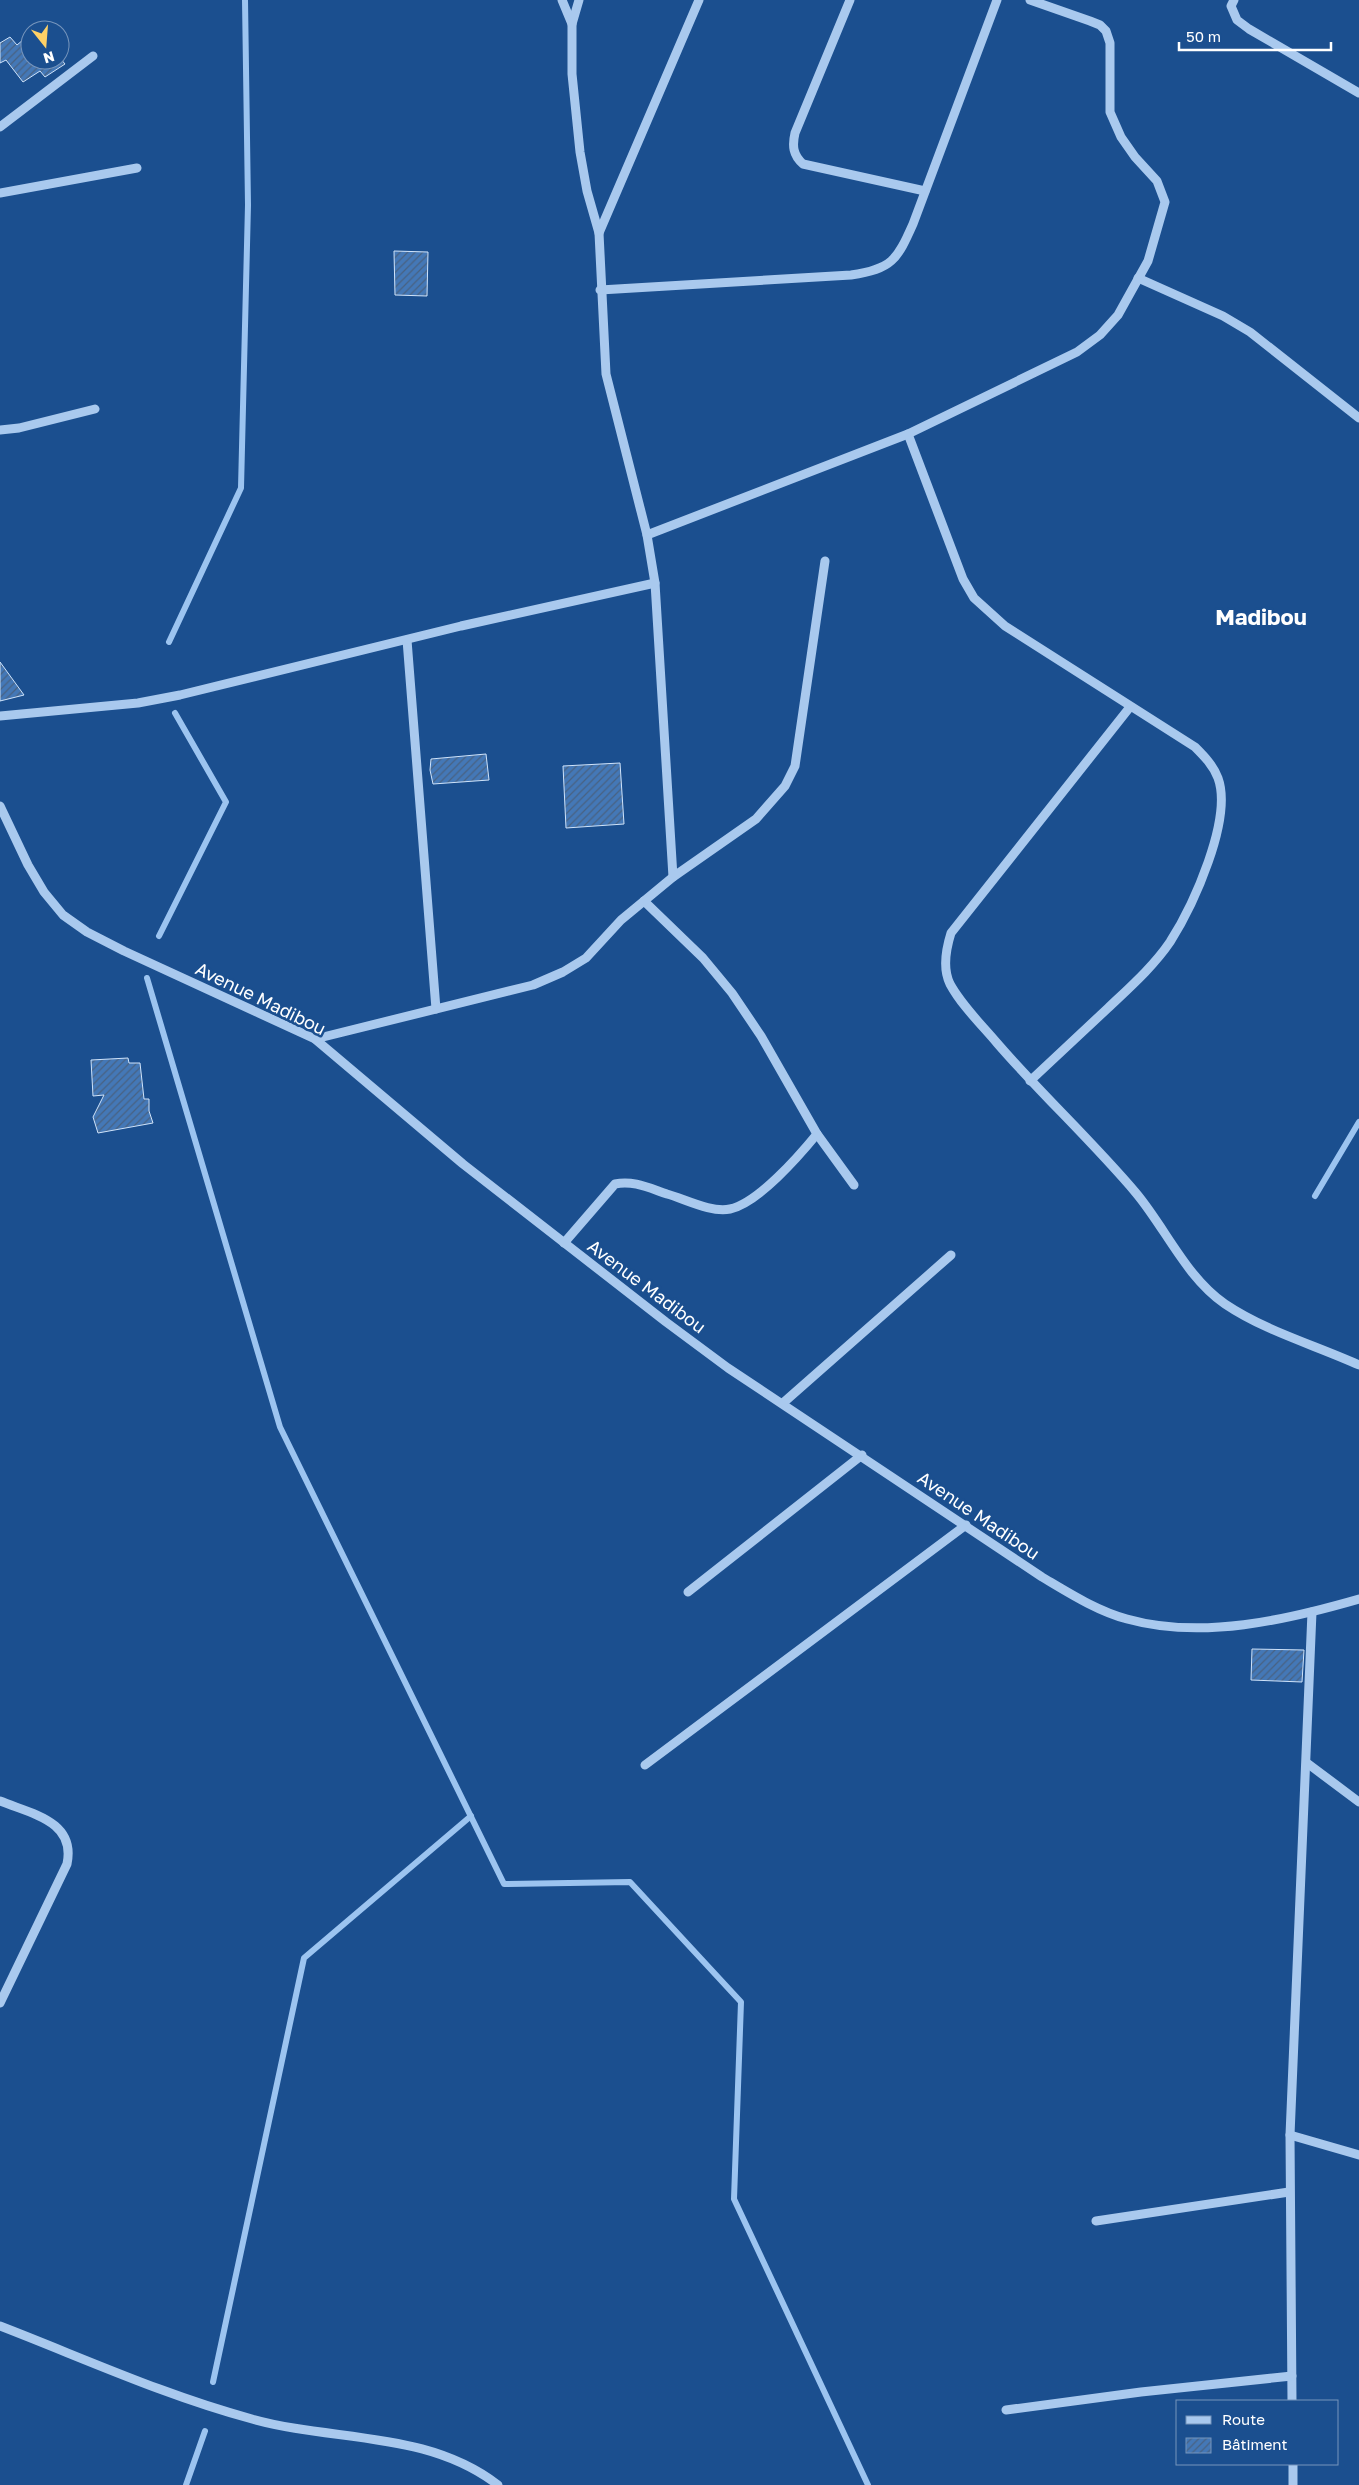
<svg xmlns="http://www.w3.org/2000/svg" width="1359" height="2485" viewBox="0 0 1359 2485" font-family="'Golos Text',sans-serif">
	<defs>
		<pattern id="building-hatch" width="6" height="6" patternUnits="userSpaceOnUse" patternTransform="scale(1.25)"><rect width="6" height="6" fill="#4478b7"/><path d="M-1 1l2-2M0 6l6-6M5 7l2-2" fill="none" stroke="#486282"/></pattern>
	</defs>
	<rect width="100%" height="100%" fill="#1b4f8f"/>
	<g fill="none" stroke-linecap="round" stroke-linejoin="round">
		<!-- stream -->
		<g stroke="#9cc4f0" stroke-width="6">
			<polyline points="169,642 241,488 248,205 245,0"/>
			<polyline points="159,936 226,802 175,713"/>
			<polyline points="147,978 280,1427 504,1884 630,1882 741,2002 734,2199 868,2485"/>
			<polyline points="1315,1196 1359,1122"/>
			<polyline points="213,2382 304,1958 471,1816"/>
			<polyline points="186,2485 205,2431"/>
		</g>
	</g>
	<!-- building -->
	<g fill="url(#building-hatch)" stroke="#cfe3fa">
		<polygon points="30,34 30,60 60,58 65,64 45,77 40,71 23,82 6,60 0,63 0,43 10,37 17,45"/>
		<polygon points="394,251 428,252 427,296 395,295"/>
		<polygon points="0,662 24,695 0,701"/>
		<polygon points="486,754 489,780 433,784 430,770 431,759"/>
		<polygon points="620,763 624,824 566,828 563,766"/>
		<polygon points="128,1058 129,1063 140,1063 144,1099 149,1099 149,1111 153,1123 98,1133 93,1117 104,1095 93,1096 91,1060"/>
		<polygon points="1252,1649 1304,1650 1302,1682 1251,1680"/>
	</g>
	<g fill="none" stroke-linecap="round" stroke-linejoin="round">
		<!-- minor -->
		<g stroke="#a9c9ee" stroke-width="9">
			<polyline points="562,0 572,24 572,74 580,152 587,191 599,233 606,374 647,535 655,583 673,877"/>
			<path d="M850,0L795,133C792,146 793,155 803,164L925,191"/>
			<polyline points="1234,0 1231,6 1237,20 1249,29 1359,93"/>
			<polyline points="572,24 579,0"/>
			<polyline points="0,127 93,56"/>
			<polyline points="0,193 137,168"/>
			<polyline points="599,233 699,0"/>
			<polyline points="1138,278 1223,316 1250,332 1359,418"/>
			<path d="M600,290L851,275C892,269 897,260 913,224L997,0"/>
			<polyline points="0,430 19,428 95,409"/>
			<path d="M908,434L963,579L974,598L1005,626L1195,747C1204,756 1213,765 1218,778C1233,819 1193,906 1170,942C1153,967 1129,988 1108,1008C1082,1032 1056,1057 1030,1081"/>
			<polyline points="647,535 908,434 1077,352 1100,335 1118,315 1148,261 1165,202 1157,181 1135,157 1121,137 1110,112 1110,43 1106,31 1100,25 1090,21 1030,0"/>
			<polyline points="407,640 436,1009"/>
			<path d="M1130,707L951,933C946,949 942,968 950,984C962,1006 981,1024 997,1043C1041,1094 1092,1141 1136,1193C1166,1229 1186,1277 1225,1304C1265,1331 1315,1345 1359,1365"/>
			<polyline points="0,716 138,703 180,695 461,626 655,583"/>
			<path d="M0,806L28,865L44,892L63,915L87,932L124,951L315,1039L463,1164L666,1322L728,1368L1042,1577C1069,1593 1097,1611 1127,1619C1202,1640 1286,1620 1359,1599"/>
			<polyline points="644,901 703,958 732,993 761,1036 817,1134 854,1185"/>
			<polyline points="315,1039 533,985 563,972 586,958 621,920 644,901 673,877 756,819 785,786 795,766 825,561"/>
			<path d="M564,1243L615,1184C633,1180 649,1188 667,1194C685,1199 711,1213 730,1209C758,1203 799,1156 817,1134"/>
			<polyline points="783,1403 951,1255"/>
			<polyline points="688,1592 862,1455"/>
			<polyline points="1307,1763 1359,1802"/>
			<polyline points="645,1765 966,1525"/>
			<path d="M0,1801C32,1814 76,1821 67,1864L0,2003"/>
			<polyline points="1290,2135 1359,2155"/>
			<polyline points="1096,2221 1289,2192"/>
			<path d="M0,2326C83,2358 166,2396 252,2419C334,2442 427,2430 498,2485"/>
			<polyline points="1292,2401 1290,2135 1312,1612"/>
			<polyline points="1006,2410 1141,2392 1292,2376"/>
			<polyline points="1293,2464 1293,2485"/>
		</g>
	</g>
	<g text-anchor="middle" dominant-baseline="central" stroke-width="5" stroke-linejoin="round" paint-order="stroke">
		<!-- street labels -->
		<g font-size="18" fill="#fff" stroke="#1b4f8f">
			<text transform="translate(261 998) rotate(26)">Avenue Madibou</text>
			<text transform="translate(647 1286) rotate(37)">Avenue Madibou</text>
			<text transform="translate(979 1515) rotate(34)">Avenue Madibou</text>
		</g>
		<!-- district labels -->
		<g font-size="22" font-weight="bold" fill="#fff" stroke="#1b4f8f">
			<text x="1261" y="616">Madibou</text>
		</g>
	</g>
	<!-- legend -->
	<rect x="1176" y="2400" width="162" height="65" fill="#1b4f8f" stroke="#7695bc"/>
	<rect x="1186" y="2416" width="25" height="8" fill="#a9c9ee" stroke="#7695bc"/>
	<text x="1222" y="2425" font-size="15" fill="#ffffff">Route</text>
	<rect x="1186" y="2438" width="25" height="15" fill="url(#building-hatch)" stroke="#7695bc"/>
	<text x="1222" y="2450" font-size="15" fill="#ffffff">Bâtiment</text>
	<!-- north arrow -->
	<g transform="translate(45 45) rotate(163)"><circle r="24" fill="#1b4f8f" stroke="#7695bc"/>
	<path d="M0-4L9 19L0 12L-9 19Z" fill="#ffd166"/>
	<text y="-8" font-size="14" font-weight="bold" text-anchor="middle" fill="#ffffff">N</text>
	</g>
	<!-- scale -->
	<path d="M1179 42v8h152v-8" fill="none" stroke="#ffffff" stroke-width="2.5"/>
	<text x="1186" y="42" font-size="15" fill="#ffffff" stroke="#1b4f8f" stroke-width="4" paint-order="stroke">50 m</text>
</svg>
